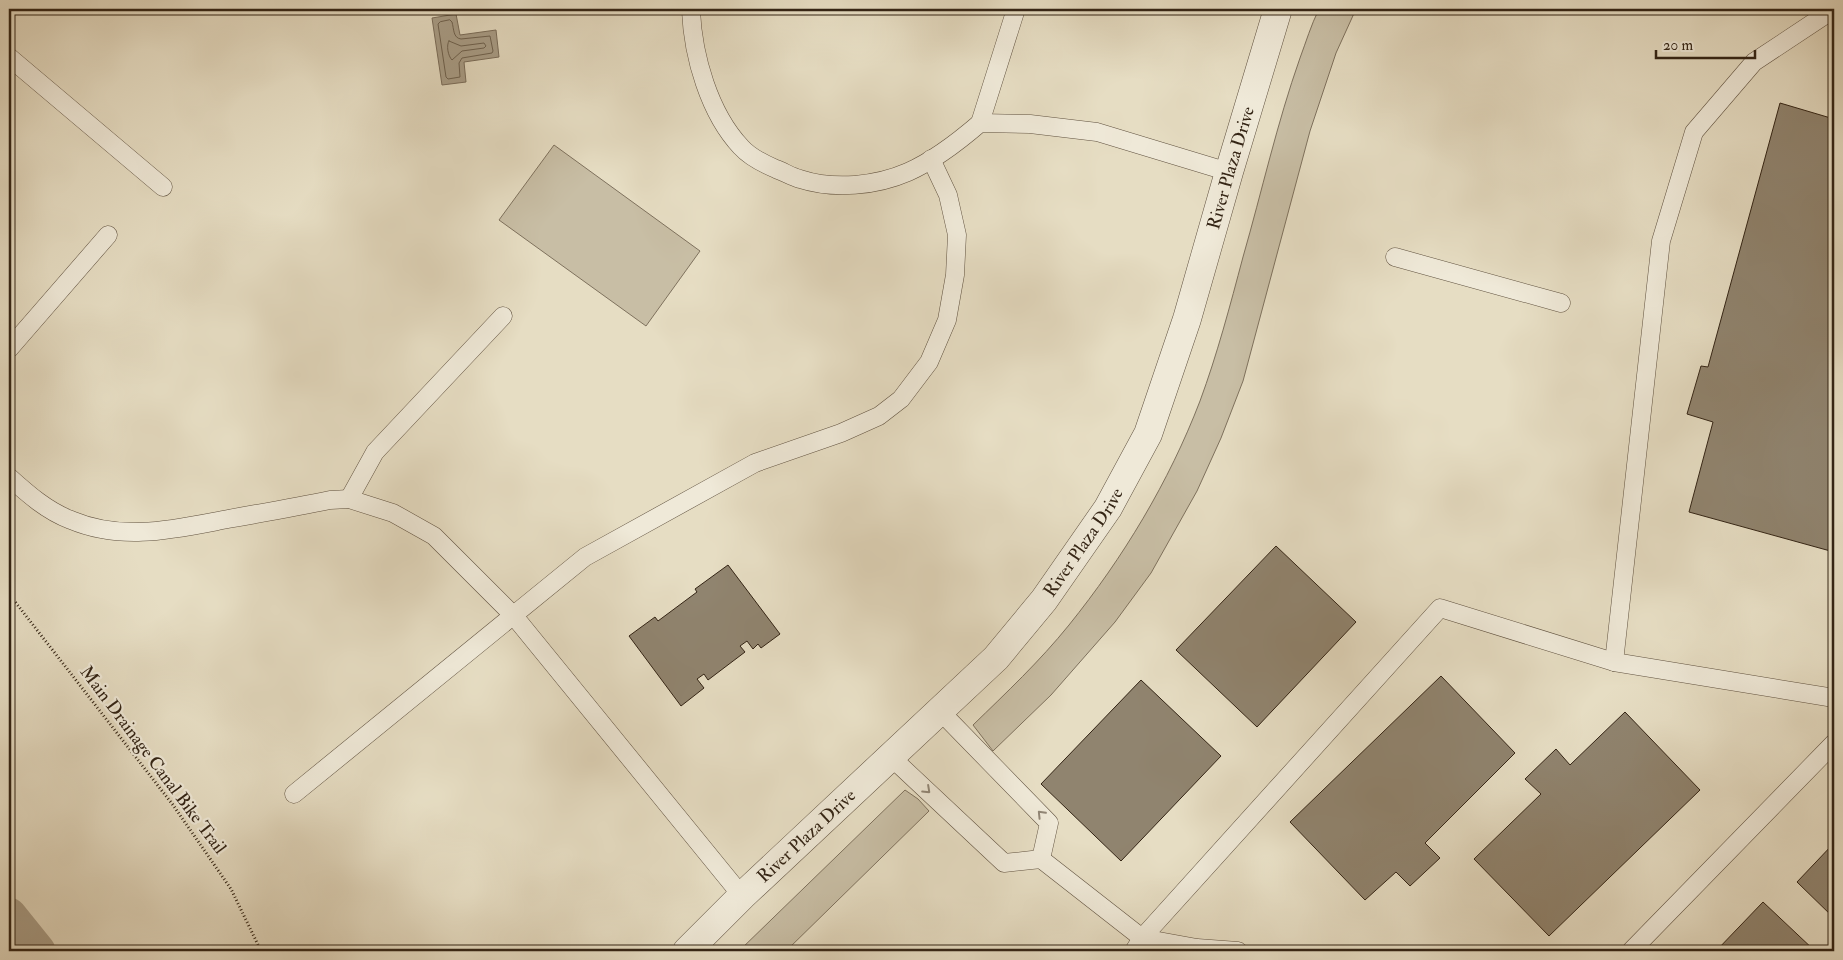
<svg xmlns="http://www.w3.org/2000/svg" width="1843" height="960" viewBox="0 0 1843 960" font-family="'IM FELL Double Pica',serif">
	<rect width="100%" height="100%" fill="#e6ddc3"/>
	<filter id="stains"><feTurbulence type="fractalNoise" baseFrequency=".004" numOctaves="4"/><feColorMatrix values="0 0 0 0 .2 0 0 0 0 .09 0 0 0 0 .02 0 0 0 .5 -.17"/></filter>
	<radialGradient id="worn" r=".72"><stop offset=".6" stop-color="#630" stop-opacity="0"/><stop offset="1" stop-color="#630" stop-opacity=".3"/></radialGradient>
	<!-- green -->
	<g fill="#c8bea5" stroke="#7e715d">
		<path d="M1319,9H1356L1336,53L1310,131L1243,381L1221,438L1197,491L1151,573L1115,622L1051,695L993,751L973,725C1006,693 1040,661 1069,625C1123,558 1169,482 1200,401C1217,355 1230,306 1243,257C1262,191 1277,123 1300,58C1306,42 1311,25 1319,9Z"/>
		<polygon points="554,145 700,251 646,326 499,220"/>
		<polygon points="905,790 918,799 929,811 786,951 739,951"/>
	</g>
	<!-- water -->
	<polygon fill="#a99e88" stroke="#7a6d5a" points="456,14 460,35 496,30 499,57 464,62 466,82 442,85 432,18"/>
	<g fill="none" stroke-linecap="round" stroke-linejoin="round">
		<!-- shore -->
		<g stroke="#6e614e" stroke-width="1">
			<path d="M450,20L452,22C454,29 453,38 461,39L490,36L493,51L492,53L462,58L459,63L460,77L448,79L446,77L438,24L440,22Z"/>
			<path d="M449,41L461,46L484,43L486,46L484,48L462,51L452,60C448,56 446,45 449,41Z"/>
		</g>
		<!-- canal -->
		<polyline stroke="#a99e88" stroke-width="35" points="9,915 38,951"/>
	</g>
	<!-- building -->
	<g fill="#90846f" stroke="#332415">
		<polygon points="1780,103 1834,119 1834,552 1689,512 1713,422 1687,414 1701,366 1708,367"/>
		<polygon points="1276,546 1356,622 1257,727 1176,650"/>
		<polygon points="728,565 780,634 761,648 758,644 753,649 747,641 740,646 745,652 708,680 704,674 697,679 704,688 681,706 629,636 655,617 658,621 697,592 695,589"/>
		<polygon points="1441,676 1515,753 1425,843 1440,858 1410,886 1396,872 1365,900 1290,822"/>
		<polygon points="1141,680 1221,756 1121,861 1041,784"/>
		<polygon points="1625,712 1700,790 1549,936 1474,859 1541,794 1525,779 1556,749 1570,765"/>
		<polygon points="1834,843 1834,918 1797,882"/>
		<polygon points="1763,902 1815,951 1716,951"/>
	</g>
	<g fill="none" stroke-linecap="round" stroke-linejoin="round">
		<!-- service casing -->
		<g stroke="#605240" stroke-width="19">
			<g id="service">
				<path d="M693,9L691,11C693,56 709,113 741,147C750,157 764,164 776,169C784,172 792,177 800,179C834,190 876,186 908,172C935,160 958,142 980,123L1030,124L1097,132L1229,172"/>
				<polyline points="9,57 163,187"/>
				<polyline points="980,123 1016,9"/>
				<polyline points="1395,257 1561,303"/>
				<polyline points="9,349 108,235"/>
				<path d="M9,477C28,494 47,511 71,520C123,542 175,529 228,519C262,513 296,507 330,500L349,499L393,513L434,536L514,616L742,896"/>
				<polyline points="349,499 375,452 503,316"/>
				<polyline points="1614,662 1661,241 1694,132 1754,62 1834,9"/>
				<polyline points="940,711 1049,823 1041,859"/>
				<polyline points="891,757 1004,863 1041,859 1142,938 1440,608 1614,662 1834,698"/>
				<polyline points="294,794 585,557 755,463 841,433 879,416 901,399 929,362 947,320 955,275 957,235 948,195 931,159"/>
				<polyline points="1134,951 1142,938 1197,948 1238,951"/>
				<polyline points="1631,951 1834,743"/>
			</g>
		</g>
		<!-- minor casing -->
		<g stroke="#605240" stroke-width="29">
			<g id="minor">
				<path id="s1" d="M687,951L742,896L996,658L1044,600L1108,508L1148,434L1187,319L1229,172L1278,9"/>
			</g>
		</g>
		<!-- path -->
		<polyline stroke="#332415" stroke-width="3" stroke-dasharray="1 2.5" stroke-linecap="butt" points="9,594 173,805 231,889 261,951"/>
		<!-- service -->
		<use href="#service" stroke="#efe9d8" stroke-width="18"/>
		<!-- minor -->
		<use href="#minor" stroke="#efe9d8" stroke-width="28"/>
	</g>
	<!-- one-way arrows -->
	<defs><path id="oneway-chevron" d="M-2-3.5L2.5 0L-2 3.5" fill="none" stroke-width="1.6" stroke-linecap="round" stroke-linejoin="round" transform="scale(1.25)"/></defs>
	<g stroke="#918676">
		<use href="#oneway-chevron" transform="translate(927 790) rotate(43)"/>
		<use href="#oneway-chevron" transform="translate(1041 814) rotate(-134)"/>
	</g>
	<g text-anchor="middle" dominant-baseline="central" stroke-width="4.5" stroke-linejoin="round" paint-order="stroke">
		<!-- street labels -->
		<g font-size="18" fill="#332415" stroke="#efe9d8">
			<text stroke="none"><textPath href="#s1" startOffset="976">River Plaza Drive</textPath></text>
			<text stroke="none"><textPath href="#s1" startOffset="571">River Plaza Drive</textPath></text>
			<text transform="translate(153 760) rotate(53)">Main Drainage Canal Bike Trail</text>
			<text stroke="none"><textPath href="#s1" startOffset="166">River Plaza Drive</textPath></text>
		</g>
	</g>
	<!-- margin -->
	<rect width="1843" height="960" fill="none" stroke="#e6ddc3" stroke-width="30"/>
	<rect x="10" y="10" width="1823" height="940" fill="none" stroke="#332415" stroke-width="2.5"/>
	<rect x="15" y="15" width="1813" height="930" fill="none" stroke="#332415"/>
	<!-- scale -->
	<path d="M1656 50v8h99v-8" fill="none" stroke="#332415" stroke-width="2.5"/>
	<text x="1663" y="50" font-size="15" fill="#332415" stroke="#efe9d8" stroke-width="4" paint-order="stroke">20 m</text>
	<rect width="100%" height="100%" filter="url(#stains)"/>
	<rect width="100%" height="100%" fill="url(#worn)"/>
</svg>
